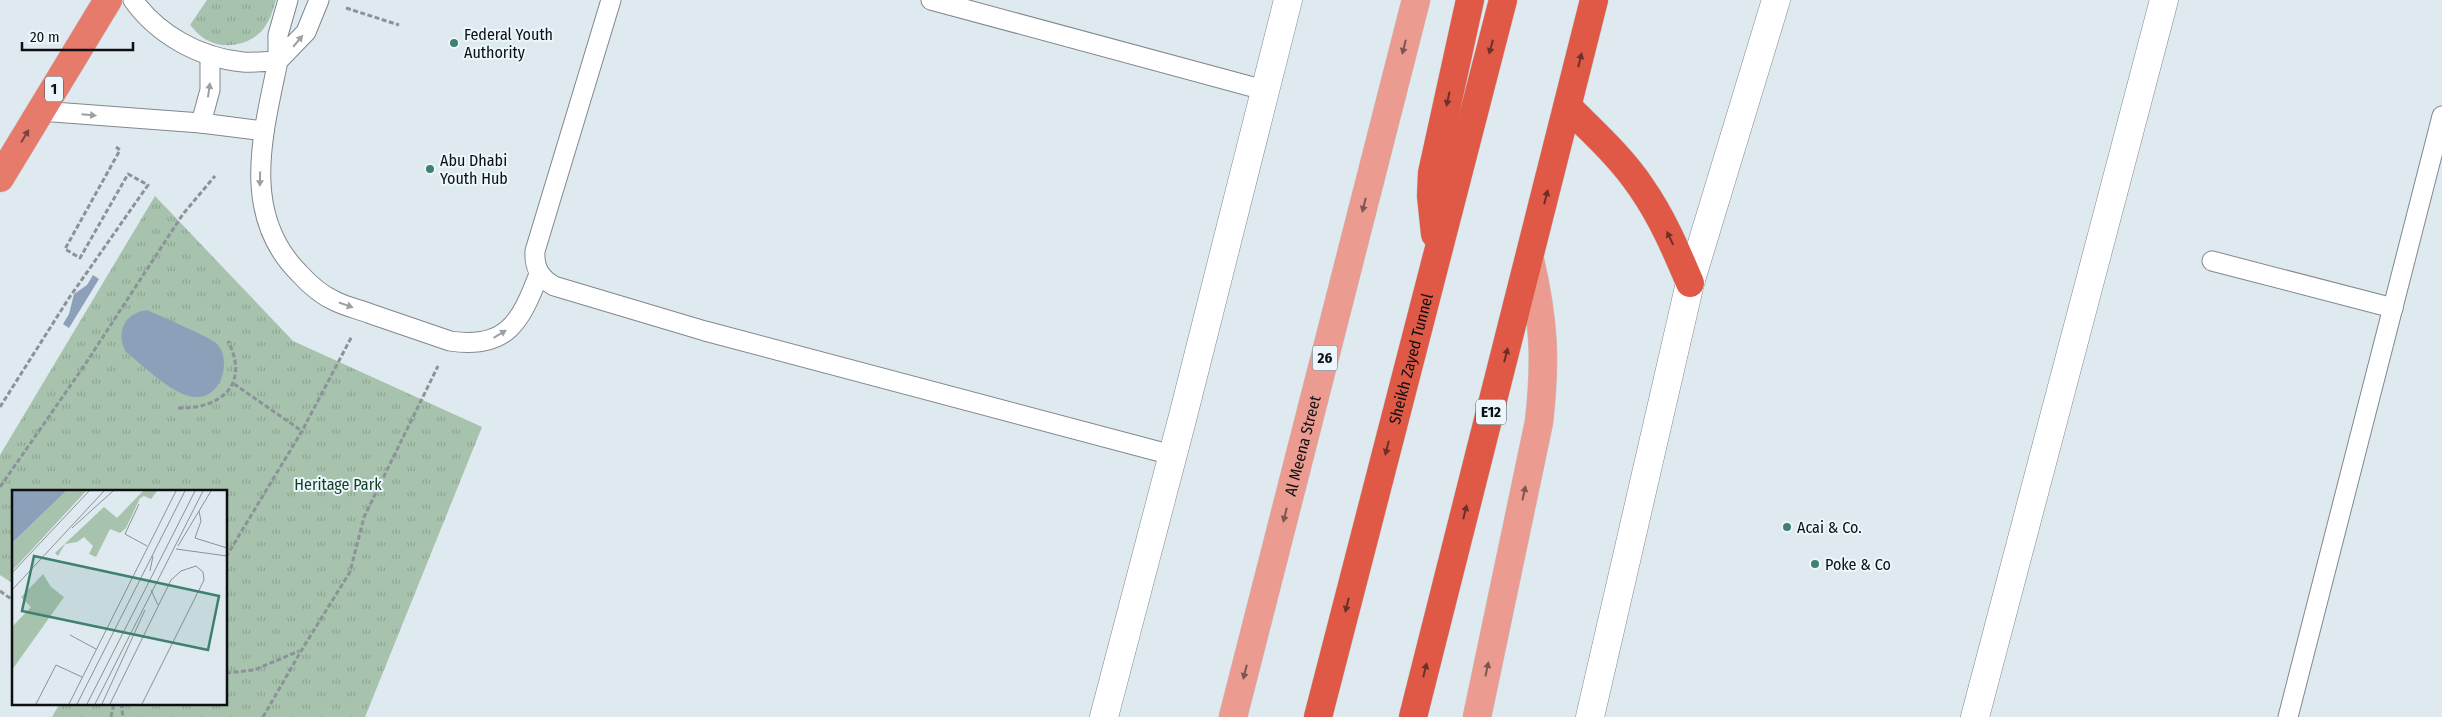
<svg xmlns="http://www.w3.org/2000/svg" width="2442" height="717" viewBox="0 0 2442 717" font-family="'Fira Sans Condensed',sans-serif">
	<defs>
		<pattern id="park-tufts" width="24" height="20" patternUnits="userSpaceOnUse" patternTransform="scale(1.25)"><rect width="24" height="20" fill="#a7c2ad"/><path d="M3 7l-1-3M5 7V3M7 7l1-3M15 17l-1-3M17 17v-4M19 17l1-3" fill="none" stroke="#8fa694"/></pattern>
	</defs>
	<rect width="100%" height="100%" fill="#dfe9f0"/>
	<!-- park -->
	<g fill="url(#park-tufts)">
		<path d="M207,0H276C273,9 271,18 266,25C255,44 226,51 207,40C200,37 195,30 190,25Z"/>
		<polygon points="155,196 293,341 482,427 365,717 52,717 60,703 226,703 226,491 14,491 14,584 0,575 0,455"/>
	</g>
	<!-- water -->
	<g fill="#8da0b9">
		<polygon points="93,275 99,279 69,328 63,324 69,314 74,294 87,285"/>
		<path d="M147,310C160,316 210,337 217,344C232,360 222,397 197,397C175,398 143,365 126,352C115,332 125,313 147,310Z"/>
	</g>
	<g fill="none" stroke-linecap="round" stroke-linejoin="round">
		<!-- service casing -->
		<g stroke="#80888f" stroke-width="21">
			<g id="service">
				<path d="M133,0C158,35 200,58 243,62C255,63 267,61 278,61C263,134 240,214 299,273C309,284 321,295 335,301C346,307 359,309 371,314C397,323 424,332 450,341C507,350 521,321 539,274"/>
				<polyline points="288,0 278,35 278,61 306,32 319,0"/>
				<path d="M611,0L535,251C534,268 540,278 554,286L705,331L1172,455"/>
				<polyline points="931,0 1264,90"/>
				<polyline points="40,111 201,123 264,131"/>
				<polyline points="201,123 210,90 210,55"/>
				<polyline points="2212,261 2393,308"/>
				<polyline points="2288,717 2442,116"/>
			</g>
		</g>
		<!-- minor casing -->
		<g stroke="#80888f" stroke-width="29">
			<g id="minor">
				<polyline points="1104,717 1183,416 1288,0"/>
				<polyline points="1590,717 1690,283 1776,0"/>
				<polyline points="1975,717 2164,0"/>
			</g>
		</g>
		<!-- primary casing -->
		<g stroke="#c5c6c6" stroke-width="29">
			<g id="primary">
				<path id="s1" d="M1233,717L1416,0"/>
				<path d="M1477,717L1539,422C1546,360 1544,321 1530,260"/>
			</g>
		</g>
		<!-- trunk casing -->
		<g stroke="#c5c6c6" stroke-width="29">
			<polyline id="trunk" points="0,178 108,0"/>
		</g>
		<!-- motorway casing -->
		<g stroke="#c5c6c6" stroke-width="29">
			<g id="motorway">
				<path d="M1569,108C1594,133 1621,157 1641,187C1662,217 1676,250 1690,283"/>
				<polyline points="1435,234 1431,196 1432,173 1470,0"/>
				<path id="s2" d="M1318,717L1503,0"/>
				<polyline points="1413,717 1594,0"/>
			</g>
		</g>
		<!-- path -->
		<g stroke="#8c9398" stroke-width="3" stroke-dasharray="5 2.5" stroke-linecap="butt">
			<polyline points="346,8 399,25"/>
			<polyline points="234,384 302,431"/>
			<polyline points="0,407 69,298 148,185 128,174 80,258 65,249 120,150 116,147"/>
			<path d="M178,408C222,409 250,384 228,341"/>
			<polyline points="0,487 84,366 183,214 215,176"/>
			<polyline points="226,557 302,431 352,336"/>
			<polyline points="0,591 14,601"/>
			<polyline points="226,673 254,670 299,651"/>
			<polyline points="121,703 123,717"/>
			<polyline points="111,717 114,703"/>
			<polyline points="263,717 301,651 350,572 364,517 438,366"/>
		</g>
		<!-- service -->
		<use href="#service" stroke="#fff" stroke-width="19"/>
		<!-- minor -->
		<use href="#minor" stroke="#fff" stroke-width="28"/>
		<!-- primary -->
		<use href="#primary" stroke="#ec9b90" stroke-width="28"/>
		<!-- trunk -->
		<use href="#trunk" stroke="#e67a6b" stroke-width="28"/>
		<!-- motorway -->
		<use href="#motorway" stroke="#df5946" stroke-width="28"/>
	</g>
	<!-- one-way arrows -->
	<defs><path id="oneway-solid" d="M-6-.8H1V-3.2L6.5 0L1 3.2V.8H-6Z" transform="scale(1.25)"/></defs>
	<g fill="#9e9fa0">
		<use href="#oneway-solid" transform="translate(298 41) rotate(-50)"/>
		<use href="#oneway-solid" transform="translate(209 90) rotate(-82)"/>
		<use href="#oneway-solid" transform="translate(89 115) rotate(5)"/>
		<use href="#oneway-solid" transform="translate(260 179) rotate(91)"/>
		<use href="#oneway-solid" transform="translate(346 305) rotate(19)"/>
		<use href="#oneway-solid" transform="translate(500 334) rotate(-31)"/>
	</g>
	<g fill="#7c5651">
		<use href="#oneway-solid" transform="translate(1404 47) rotate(104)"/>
		<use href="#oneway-solid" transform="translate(1364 205) rotate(104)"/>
		<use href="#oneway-solid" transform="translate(1524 493) rotate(-78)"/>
		<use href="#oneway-solid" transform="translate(1285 515) rotate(104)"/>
		<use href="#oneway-solid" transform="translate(1487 669) rotate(-78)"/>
		<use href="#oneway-solid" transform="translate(1245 672) rotate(104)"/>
	</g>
	<g fill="#6b3129">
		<use href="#oneway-solid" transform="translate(1491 47) rotate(105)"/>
		<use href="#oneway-solid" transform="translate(1580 60) rotate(-76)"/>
		<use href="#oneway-solid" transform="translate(1448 99) rotate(102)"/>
		<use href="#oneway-solid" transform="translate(1546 197) rotate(-76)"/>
		<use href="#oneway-solid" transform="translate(1670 238) rotate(-115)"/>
		<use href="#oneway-solid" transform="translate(1506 355) rotate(-76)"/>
		<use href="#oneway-solid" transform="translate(1387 448) rotate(104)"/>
		<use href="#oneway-solid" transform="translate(1465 512) rotate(-76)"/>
		<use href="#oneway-solid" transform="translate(1347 605) rotate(104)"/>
		<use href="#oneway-solid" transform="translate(1425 670) rotate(-76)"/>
	</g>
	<use fill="#7a453e" href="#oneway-solid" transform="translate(25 136) rotate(-59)"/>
	<!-- markers -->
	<g fill="#3f8070" stroke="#ecf6fd" stroke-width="2">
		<circle cx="454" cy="43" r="5"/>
		<circle cx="430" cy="169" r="5"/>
		<circle cx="1787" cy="527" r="5"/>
		<circle cx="1815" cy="564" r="5"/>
	</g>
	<g text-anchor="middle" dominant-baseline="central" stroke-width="4" stroke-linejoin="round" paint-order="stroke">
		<!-- shield labels -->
		<g fill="#ecf6fd" stroke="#505558" stroke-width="1">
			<rect x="45" y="76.5" width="18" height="25" rx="4"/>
			<rect x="1312.5" y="345.5" width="25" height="25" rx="4"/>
			<rect x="1476" y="399.5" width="30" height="25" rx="4"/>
		</g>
		<g font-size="15" font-weight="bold" fill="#0d1012">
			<text x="54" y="89">1</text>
			<text x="1325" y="358">26</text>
			<text x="1491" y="412">E12</text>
		</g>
		<!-- poi labels -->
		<g font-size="16" fill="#0d1012" stroke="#ecf6fd" text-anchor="start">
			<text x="464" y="34">Federal Youth<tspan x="464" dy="18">Authority</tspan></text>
			<text x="440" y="160">Abu Dhabi<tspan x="440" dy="18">Youth Hub</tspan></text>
			<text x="1797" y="527">Acai &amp; Co.</text>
			<text x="1825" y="564">Poke &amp; Co</text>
		</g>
		<!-- street labels -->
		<g font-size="16" fill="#0d1012" stroke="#ecf6fd">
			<text stroke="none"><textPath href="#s2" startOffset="370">Sheikh Zayed Tunnel</textPath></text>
			<text stroke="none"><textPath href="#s1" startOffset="280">Al Meena Street</textPath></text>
		</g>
		<!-- park labels -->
		<g font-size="16" fill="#103f21" stroke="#ecf6fd">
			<text x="338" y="484">Heritage Park</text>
		</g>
	</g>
	<!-- overview -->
	<g transform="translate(12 490)">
		<rect width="215" height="215" fill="#dfe9f0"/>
		<path d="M54,1H74L0,81V53ZM131,1H145L139,9L132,6L128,8L114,38L108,43L98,39L84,67L77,64L81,56L72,47L65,52L53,54L46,66L43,63L92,17L105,28ZM31,84L39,97L52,107L0,180V137L19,117L9,107Z" fill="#a7c2ad"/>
		<path d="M0,1H54L0,53Z" fill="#8da0b9"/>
		<path fill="none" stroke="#8b9297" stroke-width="1" d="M127,14L113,44L135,56M187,21L189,31L183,48L215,58M60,38L101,1M166,56L199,1M164,59L215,66M138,81L141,66M0,83L77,1M0,100L92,1M139,100L146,115M58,145L84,159M24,214L44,175L70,187M57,214L164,1M65,214L173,1M75,214L183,1M83,214L191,1M90,214L133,120M98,214L159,90L169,81L184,76L191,82L192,90L130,214"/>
		<path fill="#3f8070" fill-opacity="0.15" stroke="#3f8070" stroke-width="2.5" d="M22,66L207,106L196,160L10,121Z"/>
		<rect width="215" height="215" fill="none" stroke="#0d1012" stroke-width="2.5"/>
	</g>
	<!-- scale -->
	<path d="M22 42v8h111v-8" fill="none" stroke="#0d1012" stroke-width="2.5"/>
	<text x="30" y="42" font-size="15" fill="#0d1012" stroke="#ecf6fd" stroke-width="4" paint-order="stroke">20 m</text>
</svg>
